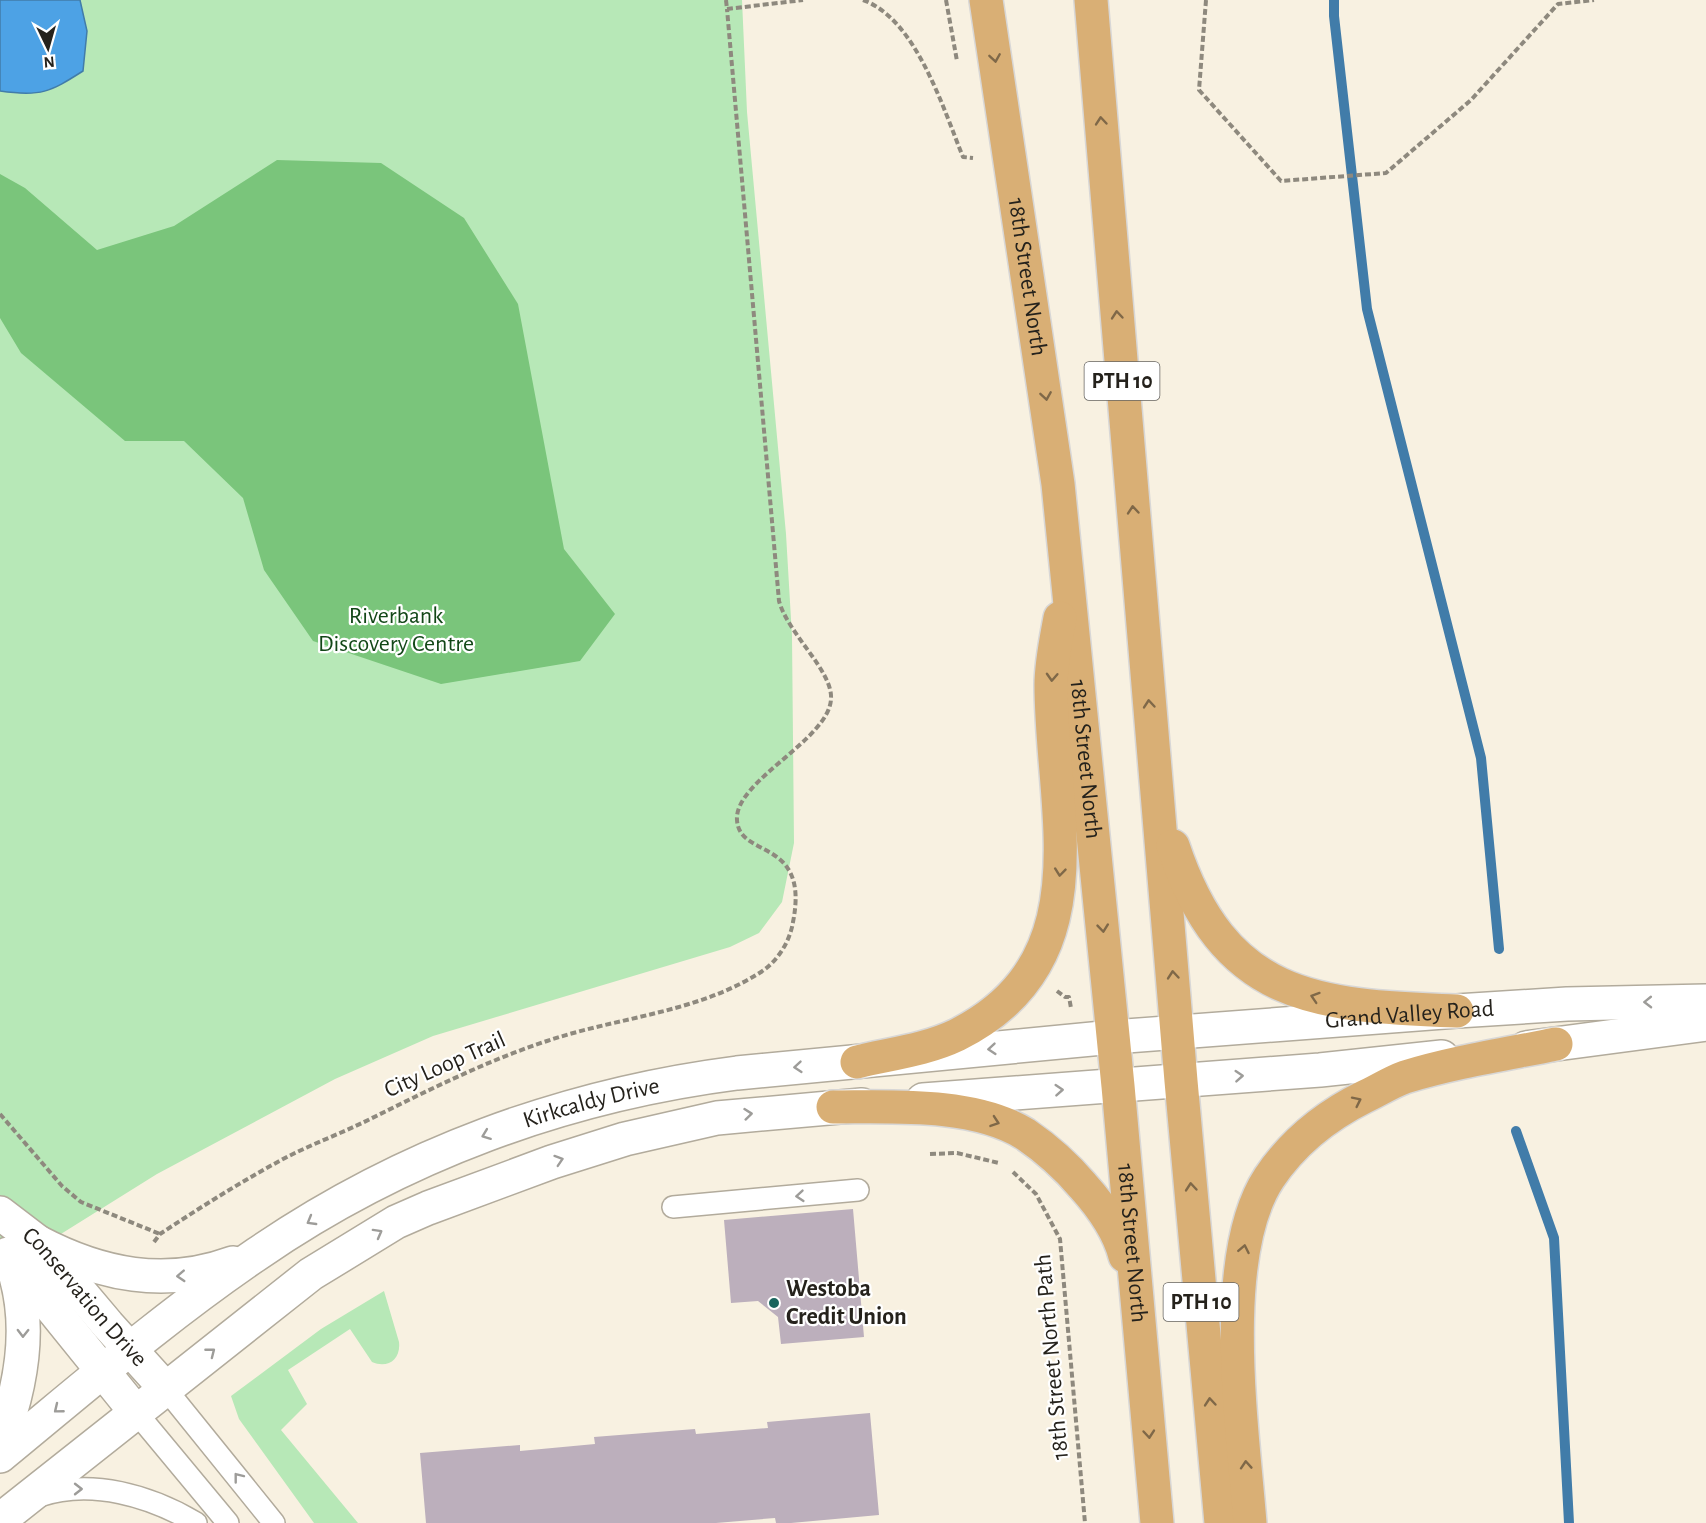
<svg xmlns="http://www.w3.org/2000/svg" width="1706" height="1523" viewBox="0 0 1706 1523" font-family="'Alegreya Sans',sans-serif">
	<rect width="100%" height="100%" fill="#f8f1e1"/>
	<!-- green -->
	<g fill="#b7e8b7">
		<polygon points="0,0 742,0 747,112 786,534 792,636 794,843 782,902 759,933 730,947 433,1036 335,1079 157,1174 0,1272"/>
		<path d="M384,1291L399,1342C401,1359 388,1369 372,1362L350,1329L288,1370L307,1404L281,1430L358,1523H314L239,1419L231,1396L321,1329Z"/>
	</g>
	<!-- forest -->
	<polygon fill="#7ac57b" points="277,160 381,163 464,218 518,304 564,549 615,614 580,661 441,684 313,641 264,570 243,498 184,441 125,441 21,353 0,318 0,174 25,188 97,250 174,226"/>
	<!-- water -->
	<path fill="#4da2e5" stroke="#417ca9" stroke-width="1.5" d="M0,0H80L87,31L83,71C50,92 41,97 0,91Z"/>
	<g fill="none" stroke-linecap="round" stroke-linejoin="round">
		<!-- stream -->
		<g stroke="#417ca9" stroke-width="10">
			<polyline points="1334,0 1334,16 1367,309 1481,758 1499,949"/>
			<polyline points="1516,1131 1554,1238 1569,1523"/>
		</g>
	</g>
	<!-- building -->
	<g fill="#bcafbc">
		<polygon points="853,1209 864,1337 781,1344 778,1317 758,1301 731,1303 724,1220"/>
		<polygon points="870,1413 879,1515 791,1523 776,1523 775,1518 716,1523 426,1523 420,1453 520,1445 520,1451 595,1444 594,1437 695,1429 696,1434 768,1428 767,1422"/>
	</g>
	<g fill="none" stroke-linecap="round" stroke-linejoin="round">
		<!-- service casing -->
		<g stroke="#b2ab9c" stroke-width="24">
			<g id="service">
				<polyline points="673,1207 858,1190"/>
				<polyline points="165,1388 274,1523"/>
				<polyline points="135,1411 228,1523"/>
				<path d="M39,1496C91,1478 151,1496 196,1523"/>
			</g>
		</g>
		<!-- minor casing -->
		<g stroke="#b2ab9c" stroke-width="36">
			<g id="minor">
				<path id="s1" d="M0,1213L38,1242L108,1325L165,1388"/>
				<polyline points="8,1254 135,1411"/>
			</g>
		</g>
		<!-- secondary casing -->
		<g stroke="#b2ab9c" stroke-width="36">
			<g id="secondary">
				<polyline points="1526,1048 1706,1024"/>
				<polyline points="923,1100 1320,1070 1442,1057"/>
				<path d="M38,1242C101,1275 165,1288 233,1263"/>
				<path d="M0,1443C23,1383 34,1317 9,1256"/>
				<path id="s2" d="M0,1456C84,1387 167,1315 257,1254C401,1155 565,1095 737,1073L1113,1037L1457,1011L1567,1004L1706,1001"/>
				<polyline points="0,1520 311,1274 396,1222 428,1208 552,1162 625,1139 717,1118 862,1105"/>
			</g>
		</g>
		<!-- primary casing -->
		<g stroke="#d8d7d6" stroke-width="36">
			<g id="primary">
				<path id="s3" d="M986,0L1058,484L1118,1086L1157,1523"/>
				<polyline points="1091,0 1181,1081 1221,1523"/>
				<path d="M1173,846C1224,999 1313,1006 1457,1011"/>
				<path d="M857,1062C890,1054 926,1050 957,1035C1104,961 1051,813 1051,685C1051,663 1056,640 1060,618"/>
				<path d="M833,1107C891,1107 974,1102 1025,1134C1047,1149 1066,1166 1083,1186C1101,1206 1118,1229 1125,1256"/>
				<path d="M1250,1523C1243,1432 1217,1257 1269,1178C1293,1142 1326,1116 1364,1097C1377,1091 1391,1082 1405,1077C1454,1062 1506,1054 1556,1044"/>
			</g>
		</g>
		<!-- path -->
		<g stroke="#8e897e" stroke-width="4" stroke-dasharray="6 3" stroke-linecap="butt">
			<polyline points="726,0 727,9 803,0"/>
			<path d="M863,0C916,19 943,108 963,157L973,158"/>
			<polyline points="946,0 957,61"/>
			<polyline points="1206,0 1199,90 1281,181 1386,173 1471,100 1558,4 1594,0"/>
			<polyline points="1057,991 1065,997 1069,997 1071,1008"/>
			<polyline points="0,1114 62,1186 81,1202 160,1234"/>
			<polyline points="930,1154 957,1153 999,1163"/>
			<polyline points="1013,1172 1036,1194 1060,1239 1085,1523"/>
			<path d="M154,1242L160,1234C201,1207 242,1181 285,1158C310,1145 337,1135 362,1123C423,1093 483,1062 547,1041C618,1017 697,1013 761,972C778,961 790,941 793,922C810,837 739,859 737,820C734,781 829,740 831,699C833,671 788,634 779,601L727,9"/>
		</g>
		<!-- service -->
		<use href="#service" stroke="#fff" stroke-width="21"/>
		<!-- minor -->
		<use href="#minor" stroke="#fff" stroke-width="33"/>
		<!-- secondary -->
		<use href="#secondary" stroke="#fff" stroke-width="33"/>
		<!-- primary -->
		<use href="#primary" stroke="#d9af75" stroke-width="33"/>
	</g>
	<!-- one-way arrows -->
	<defs><path id="oneway-chevron" d="M-2-3.5L2.5 0L-2 3.5" fill="none" stroke-width="1.6" stroke-linecap="round" stroke-linejoin="round" transform="scale(1.5)"/></defs>
	<g stroke="#7f6848">
		<use href="#oneway-chevron" transform="translate(995 58) rotate(81)"/>
		<use href="#oneway-chevron" transform="translate(1101 121) rotate(-95)"/>
		<use href="#oneway-chevron" transform="translate(1117 315) rotate(-95)"/>
		<use href="#oneway-chevron" transform="translate(1046 396) rotate(81)"/>
		<use href="#oneway-chevron" transform="translate(1133 510) rotate(-95)"/>
		<use href="#oneway-chevron" transform="translate(1052 677) rotate(93)"/>
		<use href="#oneway-chevron" transform="translate(1149 704) rotate(-95)"/>
		<use href="#oneway-chevron" transform="translate(1060 872) rotate(96)"/>
		<use href="#oneway-chevron" transform="translate(1103 928) rotate(84)"/>
		<use href="#oneway-chevron" transform="translate(1173 975) rotate(-95)"/>
		<use href="#oneway-chevron" transform="translate(1315 997) rotate(-162)"/>
		<use href="#oneway-chevron" transform="translate(1357 1101) rotate(-26)"/>
		<use href="#oneway-chevron" transform="translate(995 1122) rotate(19)"/>
		<use href="#oneway-chevron" transform="translate(1191 1187) rotate(-95)"/>
		<use href="#oneway-chevron" transform="translate(1244 1249) rotate(-79)"/>
		<use href="#oneway-chevron" transform="translate(1210 1402) rotate(-95)"/>
		<use href="#oneway-chevron" transform="translate(1149 1434) rotate(85)"/>
		<use href="#oneway-chevron" transform="translate(1246 1465) rotate(-94)"/>
	</g>
	<g stroke="#9d9c99">
		<use href="#oneway-chevron" transform="translate(1648 1002) rotate(179)"/>
		<use href="#oneway-chevron" transform="translate(992 1049) rotate(175)"/>
		<use href="#oneway-chevron" transform="translate(798 1067) rotate(175)"/>
		<use href="#oneway-chevron" transform="translate(1239 1076) rotate(-4)"/>
		<use href="#oneway-chevron" transform="translate(1059 1090) rotate(-4)"/>
		<use href="#oneway-chevron" transform="translate(748 1114) rotate(-6)"/>
		<use href="#oneway-chevron" transform="translate(486 1135) rotate(159)"/>
		<use href="#oneway-chevron" transform="translate(559 1160) rotate(-18)"/>
		<use href="#oneway-chevron" transform="translate(800 1196) rotate(175)"/>
		<use href="#oneway-chevron" transform="translate(311 1221) rotate(150)"/>
		<use href="#oneway-chevron" transform="translate(378 1233) rotate(-29)"/>
		<use href="#oneway-chevron" transform="translate(181 1276) rotate(177)"/>
		<use href="#oneway-chevron" transform="translate(23 1333) rotate(91)"/>
		<use href="#oneway-chevron" transform="translate(211 1352) rotate(-38)"/>
		<use href="#oneway-chevron" transform="translate(58 1409) rotate(141)"/>
		<use href="#oneway-chevron" transform="translate(238 1477) rotate(-128)"/>
		<use href="#oneway-chevron" transform="translate(78 1489)"/>
	</g>
	<!-- markers -->
	<circle fill="#1a655e" stroke="#fff" stroke-width="2" cx="774" cy="1303" r="6"/>
	<g text-anchor="middle" dominant-baseline="central" stroke-width="4.5" stroke-linejoin="round" paint-order="stroke">
		<!-- shield labels -->
		<g fill="#fff" stroke="#666460" stroke-width="1.5">
			<rect x="1084.5" y="362" width="75" height="38" rx="4.5"/>
			<rect x="1163.5" y="1283" width="75" height="38" rx="4.5"/>
		</g>
		<g font-size="22" font-weight="bold" fill="#25221c">
			<text x="1122" y="381">PTH 10</text>
			<text x="1201" y="1302">PTH 10</text>
		</g>
		<!-- street labels -->
		<g font-size="24" fill="#25221c" stroke="#fff">
			<text stroke="none"><textPath href="#s3" startOffset="280">18th Street North</textPath></text>
			<text stroke="none"><textPath href="#s3" startOffset="766">18th Street North</textPath></text>
			<text stroke="none"><textPath href="#s2" startOffset="1520">Grand Valley Road</textPath></text>
			<text transform="translate(445 1065) rotate(-24)">City Loop Trail</text>
			<text stroke="none"><textPath href="#s2" startOffset="696">Kirkcaldy Drive</textPath></text>
			<text stroke="none"><textPath href="#s3" startOffset="1252">18th Street North</textPath></text>
			<text stroke="none"><textPath href="#s1" startOffset="120">Conservation Drive</textPath></text>
			<text transform="translate(1052 1357) rotate(-95)">18th Street North Path</text>
		</g>
		<!-- park labels -->
		<g font-size="24" fill="#124717" stroke="#fff">
			<text x="396" y="616">Riverbank<tspan x="396" dy="28">Discovery Centre</tspan></text>
		</g>
		<!-- poi labels -->
		<g font-size="24" font-weight="bold" fill="#25221c" stroke="#fff" text-anchor="start">
			<text x="786" y="1289">Westoba<tspan x="786" dy="28">Credit Union</tspan></text>
		</g>
	</g>
	<!-- north arrow -->
	<g transform="translate(48 48) rotate(175)" stroke="#ffffff" stroke-width="4.5" paint-order="stroke">
	<path d="M0-4.5L10 22L0 15L-10 22Z" fill="#25221c"/>
	<text y="-9" font-size="16" font-weight="bold" text-anchor="middle" fill="#25221c">N</text>
	</g>
</svg>
